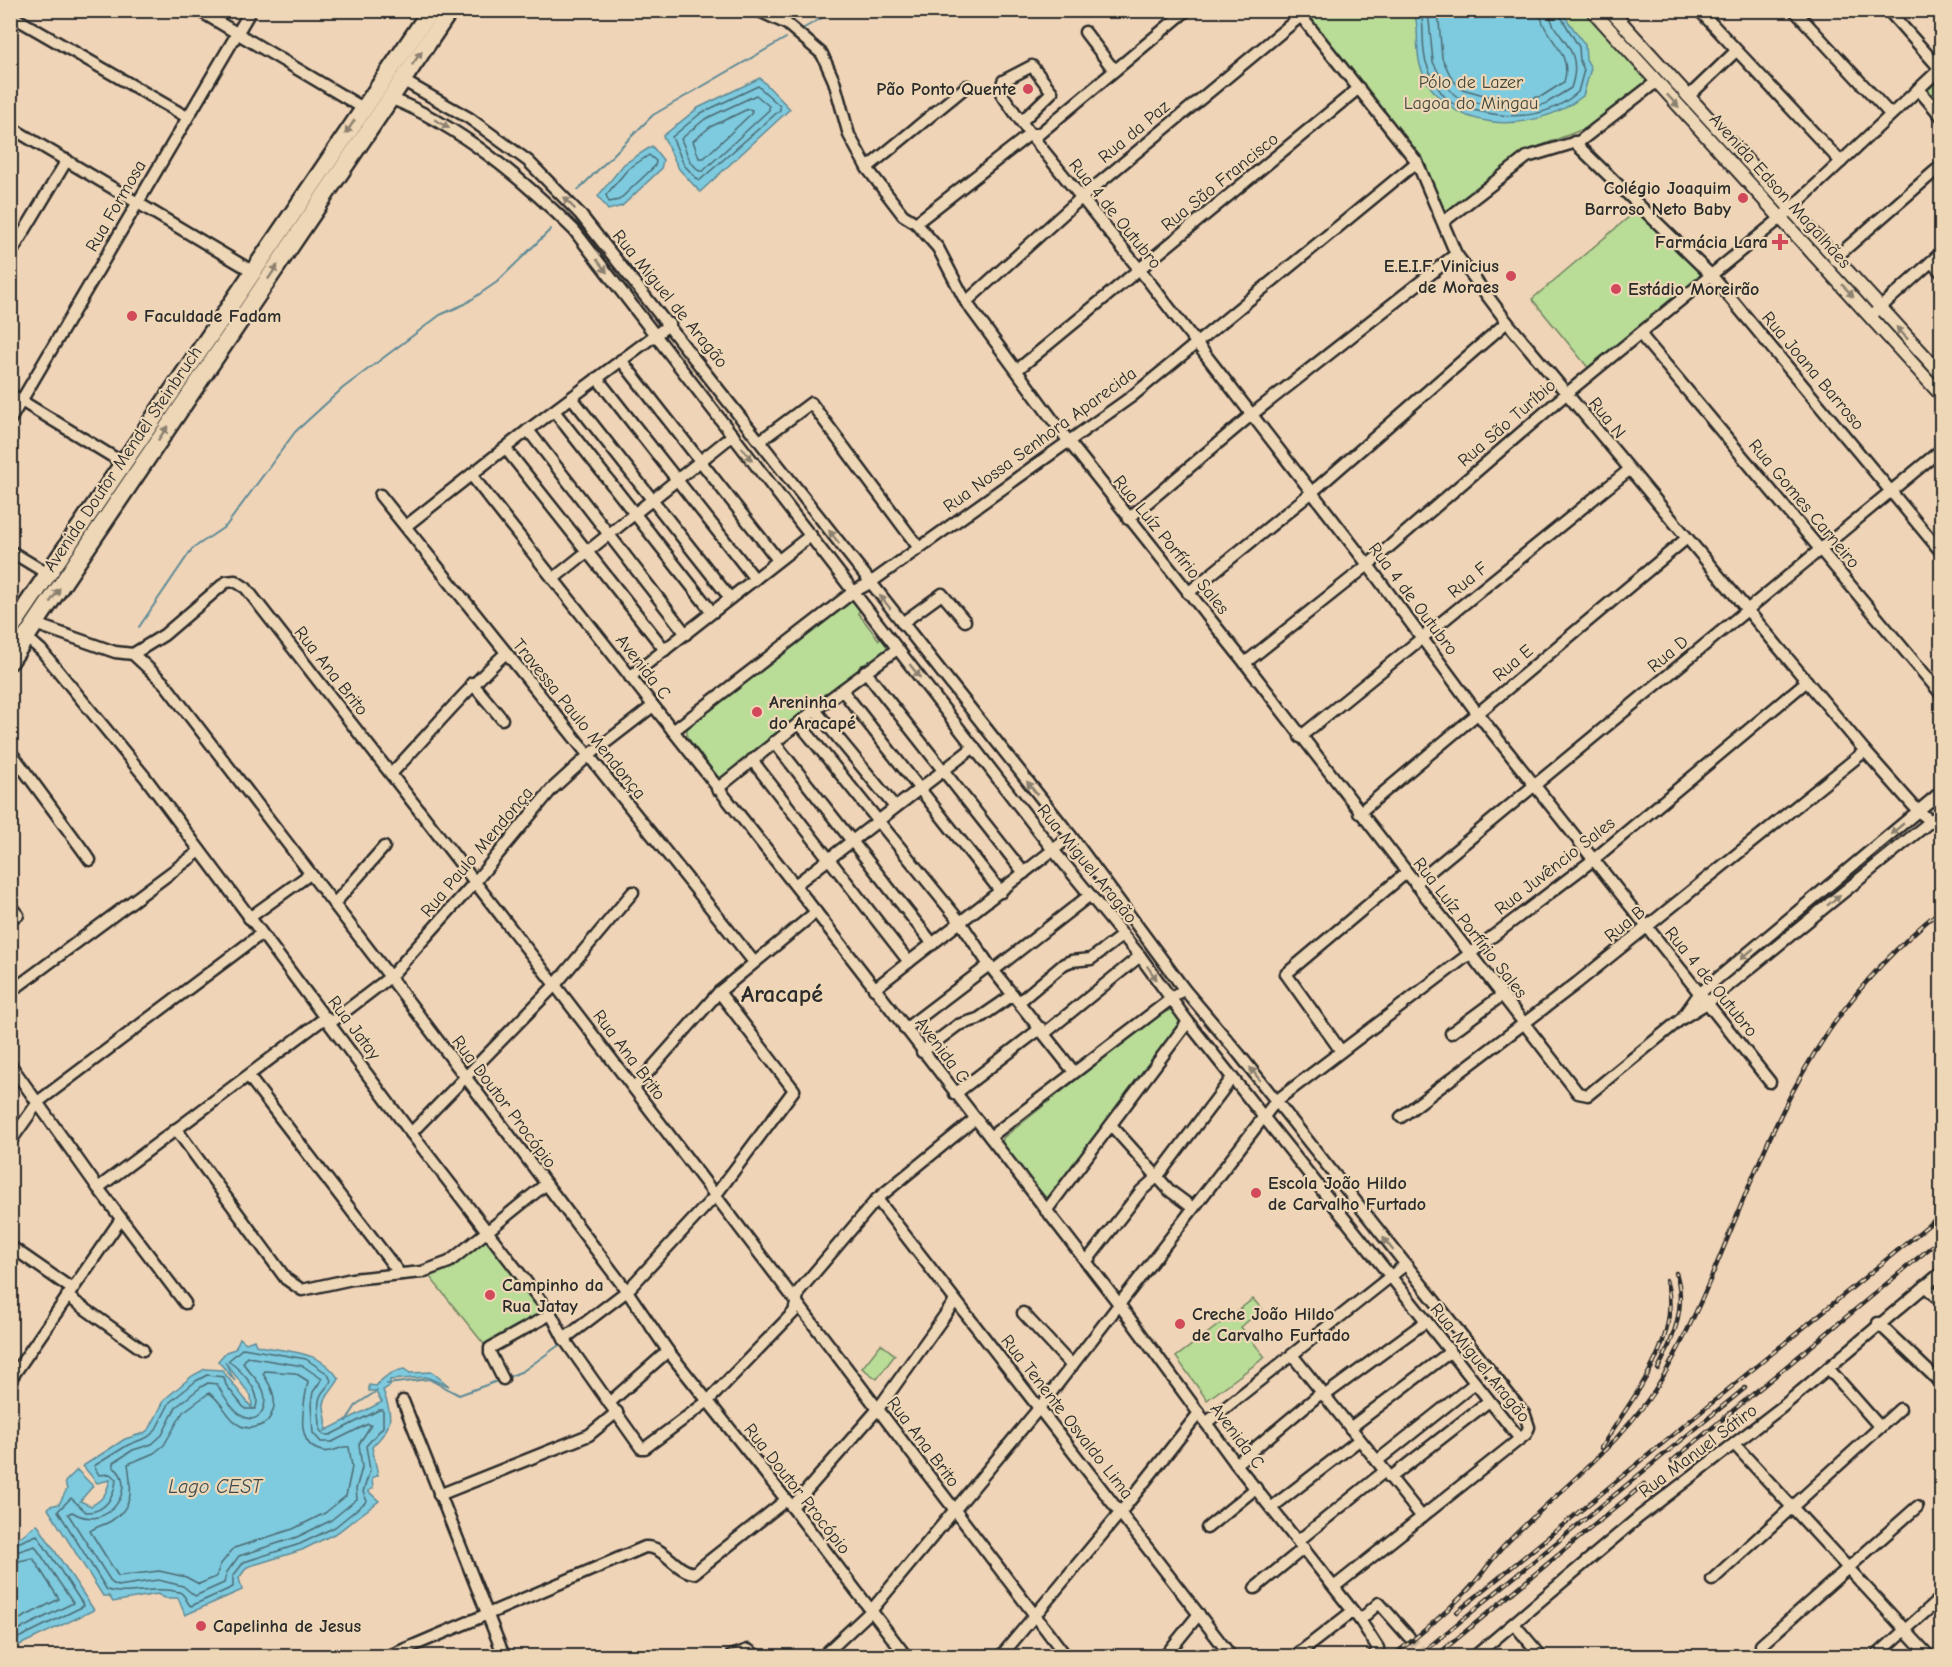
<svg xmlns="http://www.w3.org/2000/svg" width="1952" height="1667" viewBox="0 0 1952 1667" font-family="'Comic Neue',sans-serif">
	<rect width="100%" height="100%" fill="#f0d4b7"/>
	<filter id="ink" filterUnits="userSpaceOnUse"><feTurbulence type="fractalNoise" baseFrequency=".0167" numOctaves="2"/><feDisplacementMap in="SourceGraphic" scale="12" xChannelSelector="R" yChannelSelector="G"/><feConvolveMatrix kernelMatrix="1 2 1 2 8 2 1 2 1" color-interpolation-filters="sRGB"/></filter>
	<g filter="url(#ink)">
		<!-- green -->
		<g fill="#b9dc97" stroke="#728461" stroke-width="1.5">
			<polygon points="1302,11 1585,11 1646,78 1646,84 1594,125 1527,151 1452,213 1442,210 1424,164"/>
			<polygon points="1940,79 1941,82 1941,108 1926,92"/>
			<polygon points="1636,211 1700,271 1700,279 1590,370 1532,299"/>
			<polygon points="849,601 857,602 861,609 858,613 879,640 884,637 889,643 888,651 725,777 718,777 687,737 687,728"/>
			<polygon points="1172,1009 1181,1015 1180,1022 1051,1197 1045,1197 1002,1144 1003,1138 1155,1017"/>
			<polygon points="488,1234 548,1314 487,1348 430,1277"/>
			<polygon points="1253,1299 1262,1309 1241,1327 1265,1357 1207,1400 1176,1357"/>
			<polygon points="881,1344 895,1355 877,1379 862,1368"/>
		</g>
		<!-- water -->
		<g fill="#7ecade" stroke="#5d8a96" stroke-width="1.5">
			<path d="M1414,11H1561L1585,45L1586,59L1591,68L1583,96C1533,136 1442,135 1420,65C1415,47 1420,28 1414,11Z"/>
			<polygon points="760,78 790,109 700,192 679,169 663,136 698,108"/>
			<polygon points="652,146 663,160 661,169 622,206 608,210 598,196 624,164"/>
			<path d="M240,1338L246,1343L254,1340L256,1345C287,1353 319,1348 339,1379C335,1388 323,1397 324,1406C324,1416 329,1421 325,1431L382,1402L375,1391H369V1385L376,1386C384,1376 392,1372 404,1369L410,1373L432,1372L449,1386L426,1377L390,1380V1386L383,1390C393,1420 394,1424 372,1447L378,1475L372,1478L373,1488L368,1491L379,1501L338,1532L302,1550L247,1567L239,1578L242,1590L185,1615L178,1598H165L157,1594L113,1602L109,1596H103L48,1509L50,1506L59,1504L67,1489L65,1482L77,1470L93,1486L80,1501L91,1506C104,1499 106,1494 110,1480L97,1483L83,1466L125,1439L144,1433L150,1428L165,1399L192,1376L205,1369L222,1370L252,1408L251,1396L225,1362L235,1381L218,1361L226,1352L235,1349Z"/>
			<polygon points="37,1524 94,1610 11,1649 11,1544"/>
		</g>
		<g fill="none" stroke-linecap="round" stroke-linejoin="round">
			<!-- shore -->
			<g stroke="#4c6b73" stroke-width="1.5">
				<path d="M1420,10C1426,28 1420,47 1427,65C1432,78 1440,95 1452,103C1459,108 1471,109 1478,111C1514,120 1549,118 1578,92L1584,70L1580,61L1579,47L1557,10"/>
				<path d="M1428,10L1433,62L1445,85L1457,97L1501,109H1524L1545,104L1571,88C1586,44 1551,39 1549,10"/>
				<path d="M1438,10L1442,58L1452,79L1462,89L1502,100H1523L1542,96L1564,82C1574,50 1541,38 1540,10"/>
				<polygon points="758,86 780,106 780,110 699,181 684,165 672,137 701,113"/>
				<polygon points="756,95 769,106 769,110 703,171 699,171 690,161 681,139 705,119"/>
				<polygon points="748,109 752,110 751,114 704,158 699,158 693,141 710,127"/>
				<polygon points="649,155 656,161 655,166 619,200 609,202 606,195 628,169"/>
				<path d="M243,1348L306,1359L328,1374L331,1381C328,1387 322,1391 320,1397C316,1407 321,1419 320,1430L324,1435H330L379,1410H383V1427L366,1446L370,1470L363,1492L367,1501L335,1527L300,1544L244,1562L233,1576V1587L191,1606C186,1603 186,1594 179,1592C153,1585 129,1597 107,1590L58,1511L71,1498L86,1512C105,1513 115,1496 116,1479L110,1474L99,1475L94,1466L128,1445L148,1437L155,1431L170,1402L196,1381L207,1375L224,1377L226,1385L245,1409H255C264,1393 240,1369 228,1361Z"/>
				<path d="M247,1357L303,1366L322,1379L313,1392L311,1404L313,1433L321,1442H332L368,1424L371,1425L359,1444L362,1468L356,1489L357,1499L330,1521L297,1537L239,1556L227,1572L224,1583L195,1596L183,1586L158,1580L118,1586L112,1583L68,1514L72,1512C110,1535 139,1483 113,1467V1463L133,1450L152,1444L162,1435L176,1407L201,1387L208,1383L217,1384C222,1393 233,1412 244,1417C261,1425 269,1403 263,1390C259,1381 249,1372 243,1363Z"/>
				<path d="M265,1371L295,1373L308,1381C305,1400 292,1445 322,1451C333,1454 341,1445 349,1447L352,1467L346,1496L325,1513L293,1529L234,1548L220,1565L216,1577L199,1584L186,1577L159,1571L118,1576L90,1531C95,1527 104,1525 111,1521C136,1506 131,1486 128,1464L154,1453L164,1445L183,1412L209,1393C226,1402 232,1437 259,1426C265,1424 270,1419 272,1413C278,1399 271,1386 263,1374Z"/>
				<polyline points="10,1546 37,1535 84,1606 10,1642"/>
				<polyline points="10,1554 35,1546 73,1603 10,1634"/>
				<polyline points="10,1563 33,1558 59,1599 10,1624"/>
			</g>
			<!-- stream -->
			<g stroke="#5d8a96" stroke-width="2">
				<polyline points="804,28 836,10"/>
				<polyline points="578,190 653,115 786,38"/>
				<polyline points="139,627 192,549 226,526 295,432 343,388 415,334 440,315 465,304 497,282 551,229"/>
				<polyline points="506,1378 523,1371 562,1343"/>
				<polyline points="387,1384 429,1379 459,1395 500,1380"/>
				<polyline points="346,1421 357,1404 377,1391"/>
			</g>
			<!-- minor-tunnel -->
			<polyline stroke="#c9b29b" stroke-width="10" stroke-dasharray="10 5" stroke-linecap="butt" points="1409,1637 1425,1656"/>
			<!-- minor casing -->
			<g stroke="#2b2b2b" stroke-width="15">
				<g id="minor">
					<polyline points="198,10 363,108"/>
					<polyline points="757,10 787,24 822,54 834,81 849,135 867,168 903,215 916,223 938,248 966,302 1069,442 1245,663 1578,1093 1588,1095 1681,1019 1707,1003 1942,812"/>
					<polyline points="1296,10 1417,162 1456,254 1507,322 1865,751 1918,811 1931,821"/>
					<polyline points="1699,10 1841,162"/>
					<polyline points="1794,10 1890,114"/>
					<polyline points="1888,10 1942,71"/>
					<polyline points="10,15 187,117"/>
					<polyline points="1085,32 1110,65 1116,69"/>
					<polyline points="402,80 469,118 528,161 580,214 1071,836 1184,989 1239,1054 1525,1415 1529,1427 1526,1434 1334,1587"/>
					<polyline points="1918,89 1942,117"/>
					<polyline points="1688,97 1736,51"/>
					<path d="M390,98C460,126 520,177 574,230L1053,850L1140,956L1188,1022L1520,1439"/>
					<polyline points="1022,121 1052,92 1032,66 1003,81 1001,93 1030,134 1140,270 1368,565 1478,714 1770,1082"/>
					<polyline points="10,127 252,271"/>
					<polyline points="1574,142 1712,276 1942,553"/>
					<polyline points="867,168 967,86"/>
					<polyline points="1443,222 1527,157 1580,141 1656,82"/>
					<polyline points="916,223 1030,134 1039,134 1187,10"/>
					<polyline points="10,255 67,160"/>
					<polyline points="1834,259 1942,165"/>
					<polyline points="1931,262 1942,273"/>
					<polyline points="966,302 1081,198 1301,16"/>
					<polyline points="1871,316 1942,252"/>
					<polyline points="1640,334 1942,695"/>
					<polyline points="621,360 778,560"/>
					<polyline points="1017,370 1359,88"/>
					<polyline points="597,378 755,579"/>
					<polyline points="10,394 123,463"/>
					<polyline points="572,398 730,598"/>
					<polyline points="554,411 712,612"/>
					<polyline points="10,420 251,10"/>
					<polyline points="528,430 686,634"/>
					<polyline points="760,441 811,403 919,548"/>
					<polyline points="506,449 665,650"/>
					<polyline points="472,476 816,912 1119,1304 1236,1464 1360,1620 1378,1648 1374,1656"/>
					<polyline points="380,495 754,962"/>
					<polyline points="1128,519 1250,416 1456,254"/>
					<polyline points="406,526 528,430 670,324"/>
					<polyline points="10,551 48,574"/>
					<polyline points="553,579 733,435"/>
					<polyline points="1188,593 1311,493 1507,322"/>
					<polyline points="902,623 942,594 965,621"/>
					<polyline points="35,624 115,652 133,654 165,684 390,977 627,1291 668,1351 792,1507 906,1656"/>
					<polyline points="26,637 41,650 145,777 411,1133 551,1314 564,1339 641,1448 645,1448 708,1401 794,1312 799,1291 877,1199 975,1119"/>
					<polyline points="133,654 164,635 226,582 235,581 246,588 555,985 1066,1656"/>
					<polyline points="1245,663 1368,565 1566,394 1782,217 1942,67"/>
					<polyline points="865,671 1024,873"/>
					<polyline points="630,677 811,535"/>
					<polyline points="472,683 502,719"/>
					<polyline points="842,690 1001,892"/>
					<polyline points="815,710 895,807"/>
					<polyline points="799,723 961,923 989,965 1074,1072"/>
					<polyline points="673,731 853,592 870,583 1131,397 1417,162"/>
					<polyline points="1300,737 1629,470"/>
					<polyline points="774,742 933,944"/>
					<polyline points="10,751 90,860"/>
					<polyline points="752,760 909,962"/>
					<path d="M391,774C429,734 465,690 506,653"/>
					<polyline points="717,789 815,710 897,649"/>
					<polyline points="1359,813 1687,538"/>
					<polyline points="1415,884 1942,449"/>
					<polyline points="795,885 974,747"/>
					<polyline points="334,904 384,847"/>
					<polyline points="10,906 18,915"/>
					<polyline points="249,918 310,874"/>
					<polyline points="994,970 1090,895"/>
					<polyline points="874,989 1071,836"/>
					<polyline points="10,992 200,851"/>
					<polyline points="1019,1002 1064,964 1071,961 1091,959 1123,935"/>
					<polyline points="1684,1015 1699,994 1942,791"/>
					<polyline points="330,1023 390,977 475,882 552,789 587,757 653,706"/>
					<polyline points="905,1029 989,965"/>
					<polyline points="1045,1033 1140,956"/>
					<polyline points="1451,1033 1501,996"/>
					<polyline points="1341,1051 1286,974 1406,873"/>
					<polyline points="922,1052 958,1025 978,1019 1013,995"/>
					<polyline points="10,1064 98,1188 185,1303"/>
					<polyline points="249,1077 400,1274"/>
					<polyline points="634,1088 719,992 816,912"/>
					<polyline points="955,1094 1041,1028"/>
					<polyline points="1401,1117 1577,983 1865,751"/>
					<polyline points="1111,1125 1170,1191 1193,1208"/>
					<polyline points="176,1129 286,1279 302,1290 352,1279 422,1272 449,1262 546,1184"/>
					<polyline points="411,1133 555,985 633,892"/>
					<polyline points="990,1137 1184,989"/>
					<polyline points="10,1142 39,1101 261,934"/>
					<polyline points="98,1188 326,1017"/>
					<polyline points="877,1199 1231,1656"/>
					<polyline points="1046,1211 1188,1022"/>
					<polyline points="10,1246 72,1289"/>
					<polyline points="1086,1262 1141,1191 1158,1176 1232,1078"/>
					<polyline points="1925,1286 1942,1302"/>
					<polyline points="67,1296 143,1350"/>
					<polyline points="1023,1313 1072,1366"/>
					<polyline points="1878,1323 1942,1384"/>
					<polyline points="564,1339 627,1291 715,1196 794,1090 719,992"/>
					<polyline points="1292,1355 1422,1517"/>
					<polyline points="1828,1368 1880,1427"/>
					<polyline points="503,1379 490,1353 490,1348 551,1314"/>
					<polyline points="10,1380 121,1219"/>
					<polyline points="1324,1396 1425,1322"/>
					<polyline points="403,1401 504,1656"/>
					<polyline points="609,1403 668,1351"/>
					<polyline points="1206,1423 1405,1265"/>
					<polyline points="1350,1428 1450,1352"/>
					<polyline points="1735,1445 1929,1656"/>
					<polyline points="1377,1461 1475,1383"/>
					<polyline points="1236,1464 1321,1393"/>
					<polyline points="1390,1478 1489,1401"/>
					<polyline points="439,1495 589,1435 617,1412"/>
					<polyline points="792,1507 878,1409 955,1301"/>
					<polyline points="1271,1508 1359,1440"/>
					<polyline points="1207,1528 1256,1488"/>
					<polyline points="1298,1541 1385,1471"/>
					<polyline points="1712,1580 1900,1409"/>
					<polyline points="1255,1588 1304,1548"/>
					<polyline points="1360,1620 1379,1603 1409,1637"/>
					<polyline points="1514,1624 1541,1656"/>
					<polyline points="1761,1645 1917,1507"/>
					<polyline points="1299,1653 1353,1611"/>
					<path d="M389,1656L645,1547C665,1546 675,1571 694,1573L786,1500"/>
					<polyline points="731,1656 748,1650 757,1656"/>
					<polyline points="823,1656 870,1612 1040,1407 1276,1101 1593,860 1807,681"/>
					<polyline points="1001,1656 1120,1513 1199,1413"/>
					<polyline points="1165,1656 1199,1614"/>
					<polyline points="1475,1656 1639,1517 1782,1407 1942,1272"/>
					<polyline points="1876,1656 1942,1597"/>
				</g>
			</g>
			<!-- tertiary casing -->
			<g stroke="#2b2b2b" stroke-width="16">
				<g id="tertiary">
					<polyline points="1592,10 1942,396"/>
					<polyline points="1610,10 1942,375"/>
				</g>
			</g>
			<!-- trunk casing -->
			<g stroke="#2b2b2b" stroke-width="21">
				<g id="trunk">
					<polyline points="10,630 431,10"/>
					<polyline points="10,661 450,10"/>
				</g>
			</g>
			<!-- minor -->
			<use href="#minor" stroke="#eed7b6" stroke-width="10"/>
			<!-- tertiary -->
			<use href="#tertiary" stroke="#eed7b6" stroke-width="12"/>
			<!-- trunk -->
			<use href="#trunk" stroke="#eed7b6" stroke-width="16"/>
			<!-- rail casing -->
			<g stroke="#2b2b2b" stroke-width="4.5">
				<g id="rail">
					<path d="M1658,1369C1673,1340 1687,1306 1676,1273"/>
					<path d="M1601,1448C1630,1400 1684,1339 1666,1280"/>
					<polyline points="1672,1461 1942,1238"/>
					<polyline points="1457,1612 1942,1214"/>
					<path d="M1392,1656C1418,1637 1444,1614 1467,1591C1480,1578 1490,1561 1503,1547C1557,1490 1624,1445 1664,1375C1722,1273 1752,1154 1814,1054C1848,998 1891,950 1942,909"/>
					<polyline points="1418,1656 1745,1388"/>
					<polyline points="1436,1656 1644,1484"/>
				</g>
			</g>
			<!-- rail -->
			<use href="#rail" stroke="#eed7b6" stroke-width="2" stroke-dasharray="7" stroke-linecap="butt"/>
		</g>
		<!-- one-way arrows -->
		<defs><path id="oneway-solid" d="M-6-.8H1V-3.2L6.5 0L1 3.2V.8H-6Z" transform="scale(1.5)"/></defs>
		<g fill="#8c8170">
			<use href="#oneway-solid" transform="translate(417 58) rotate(-55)"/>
			<use href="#oneway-solid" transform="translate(1673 101) rotate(47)"/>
			<use href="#oneway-solid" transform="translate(442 124) rotate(31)"/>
			<use href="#oneway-solid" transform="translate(350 127) rotate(124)"/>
			<use href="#oneway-solid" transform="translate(569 203) rotate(-135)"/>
			<use href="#oneway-solid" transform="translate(602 266) rotate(52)"/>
			<use href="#oneway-solid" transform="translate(273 272) rotate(-56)"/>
			<use href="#oneway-solid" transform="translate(1848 291) rotate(48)"/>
			<use href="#oneway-solid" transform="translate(1902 333) rotate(-133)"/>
			<use href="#oneway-solid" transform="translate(163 433) rotate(-56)"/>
			<use href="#oneway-solid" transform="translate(747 454) rotate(52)"/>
			<use href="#oneway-solid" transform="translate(834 537) rotate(-128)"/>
			<use href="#oneway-solid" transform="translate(55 595) rotate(-55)"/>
			<use href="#oneway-solid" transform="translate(885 602) rotate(-129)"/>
			<use href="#oneway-solid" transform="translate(915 671) rotate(52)"/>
			<use href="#oneway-solid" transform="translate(1032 788) rotate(-128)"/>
			<use href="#oneway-solid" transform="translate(1897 829) rotate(140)"/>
			<use href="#oneway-solid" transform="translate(1834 900) rotate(-39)"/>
			<use href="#oneway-solid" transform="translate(1747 954) rotate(140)"/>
			<use href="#oneway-solid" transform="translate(1152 973) rotate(55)"/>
			<use href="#oneway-solid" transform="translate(1255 1074) rotate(-128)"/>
			<use href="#oneway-solid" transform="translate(1388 1244) rotate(-128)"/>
		</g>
	</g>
	<!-- markers -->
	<g fill="#d1495b" stroke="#eed7b6" stroke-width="2">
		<circle cx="1028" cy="89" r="6"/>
		<circle cx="1743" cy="198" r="6"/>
		<path d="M1777 233h6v6h6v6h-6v6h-6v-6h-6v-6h6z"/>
		<circle cx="1511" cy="276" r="6"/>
		<circle cx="1616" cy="289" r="6"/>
		<circle cx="132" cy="316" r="6"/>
		<circle cx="757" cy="712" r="6"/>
		<circle cx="1256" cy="1193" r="6"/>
		<circle cx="490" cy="1295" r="6"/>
		<circle cx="1180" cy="1324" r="6"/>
		<circle cx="201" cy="1626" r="6"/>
	</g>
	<g text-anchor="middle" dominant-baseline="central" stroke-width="4.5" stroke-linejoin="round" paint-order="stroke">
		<!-- park labels -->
		<g font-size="18" fill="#40463b" stroke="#eed7b6">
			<text x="1471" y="82">Pólo de Lazer<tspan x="1471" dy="21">Lagoa do Mingau</tspan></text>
		</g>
		<!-- poi labels -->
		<g font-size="18" font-weight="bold" fill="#2b2b2b" stroke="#eed7b6" text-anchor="start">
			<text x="1016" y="89" text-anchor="end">Pão Ponto Quente</text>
			<text x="1731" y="188" text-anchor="end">Colégio Joaquim<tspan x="1731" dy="21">Barroso Neto Baby</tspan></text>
			<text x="1768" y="242" text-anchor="end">Farmácia Lara</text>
			<text x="1499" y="266" text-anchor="end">E.E.I.F. Vinicius<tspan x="1499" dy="21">de Moraes</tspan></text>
			<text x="1628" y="289">Estádio Moreirão</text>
			<text x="144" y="316">Faculdade Fadam</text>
			<text x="769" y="702">Areninha<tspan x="769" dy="21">do Aracapé</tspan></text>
			<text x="1268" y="1183">Escola João Hildo<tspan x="1268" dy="21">de Carvalho Furtado</tspan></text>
			<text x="502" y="1285">Campinho da<tspan x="502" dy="21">Rua Jatay</tspan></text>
			<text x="1192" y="1314">Creche João Hildo<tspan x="1192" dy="21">de Carvalho Furtado</tspan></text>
			<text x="213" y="1626">Capelinha de Jesus</text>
		</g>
		<!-- street labels -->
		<g font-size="18" fill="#2b2b2b" stroke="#eed7b6">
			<text transform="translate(1134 132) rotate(-40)">Rua da Paz</text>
			<text transform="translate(1220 182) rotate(-39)">Rua São Francisco</text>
			<text transform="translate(1780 191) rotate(48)">Avenida Edson Magalhães</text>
			<text transform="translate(116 206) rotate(-60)">Rua Formosa</text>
			<text transform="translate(1115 214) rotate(51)">Rua 4 de Outubro</text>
			<text transform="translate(670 299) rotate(51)">Rua Miguel de Aragão</text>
			<text transform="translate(1813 371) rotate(50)">Rua Joana Barroso</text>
			<text transform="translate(1607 418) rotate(51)">Rua N</text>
			<text transform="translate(1507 423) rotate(-41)">Rua São Turíbio</text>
			<text transform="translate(1040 440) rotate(-36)">Rua Nossa Senhora Aparecida</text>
			<text transform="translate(123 459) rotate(-56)">Avenida Doutor Mendel Steinbruch</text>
			<text transform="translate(1804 504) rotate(50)">Rua Gomes Carneiro</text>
			<text transform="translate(1171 545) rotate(51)">Rua Luíz Porfírio Sales</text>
			<text transform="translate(1468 580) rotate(-39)">Rua F</text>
			<text transform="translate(1413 599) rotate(53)">Rua 4 de Outubro</text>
			<text transform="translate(1668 654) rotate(-40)">Rua D</text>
			<text transform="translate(1513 663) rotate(-40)">Rua E</text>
			<text transform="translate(643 667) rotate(52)">Avenida C</text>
			<text transform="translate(331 671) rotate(52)">Rua Ana Brito</text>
			<text transform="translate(579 719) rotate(51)">Travessa Paulo Mendonça</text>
			<text transform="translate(477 852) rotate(-50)">Rua Paulo Mendonça</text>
			<text transform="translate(1087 864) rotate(51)">Rua Miguel Aragão</text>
			<text transform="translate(1555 866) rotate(-38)">Rua Juvêncio Sales</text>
			<text transform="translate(1625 924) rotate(-39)">Rua B</text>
			<text transform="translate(1470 928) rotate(52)">Rua Luíz Porfírio Sales</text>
			<text transform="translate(1711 982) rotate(51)">Rua 4 de Outubro</text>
			<text transform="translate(354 1028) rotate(53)">Rua Jatay</text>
			<text transform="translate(942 1050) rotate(53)">Avenida C</text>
			<text transform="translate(629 1055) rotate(53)">Rua Ana Brito</text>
			<text transform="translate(504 1102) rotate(53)">Rua Doutor Procópio</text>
			<text transform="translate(1480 1363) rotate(51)">Rua Miguel Aragão</text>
			<text transform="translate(1067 1417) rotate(52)">Rua Tenente Osvaldo Lima</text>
			<text transform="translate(1237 1436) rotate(53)">Avenida C</text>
			<text transform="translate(923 1442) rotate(53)">Rua Ana Brito</text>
			<text transform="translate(1698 1451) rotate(-37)">Rua Manuel Sátiro</text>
			<text transform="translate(797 1489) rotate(52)">Rua Doutor Procópio</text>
		</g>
		<!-- water labels -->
		<g font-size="20" font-style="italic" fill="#3c4b4f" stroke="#eed7b6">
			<text x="215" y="1486">Lago CEST</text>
		</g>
		<!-- district labels -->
		<g font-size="24" font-weight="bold" fill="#2b2b2b" stroke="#eed7b6">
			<text x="782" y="994">Aracapé</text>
		</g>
	</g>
	<!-- margin -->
	<rect width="1952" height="1667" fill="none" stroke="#eed7b6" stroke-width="36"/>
	<rect x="18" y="18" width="1916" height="1631" fill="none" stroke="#2b2b2b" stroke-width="2" filter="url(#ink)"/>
</svg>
